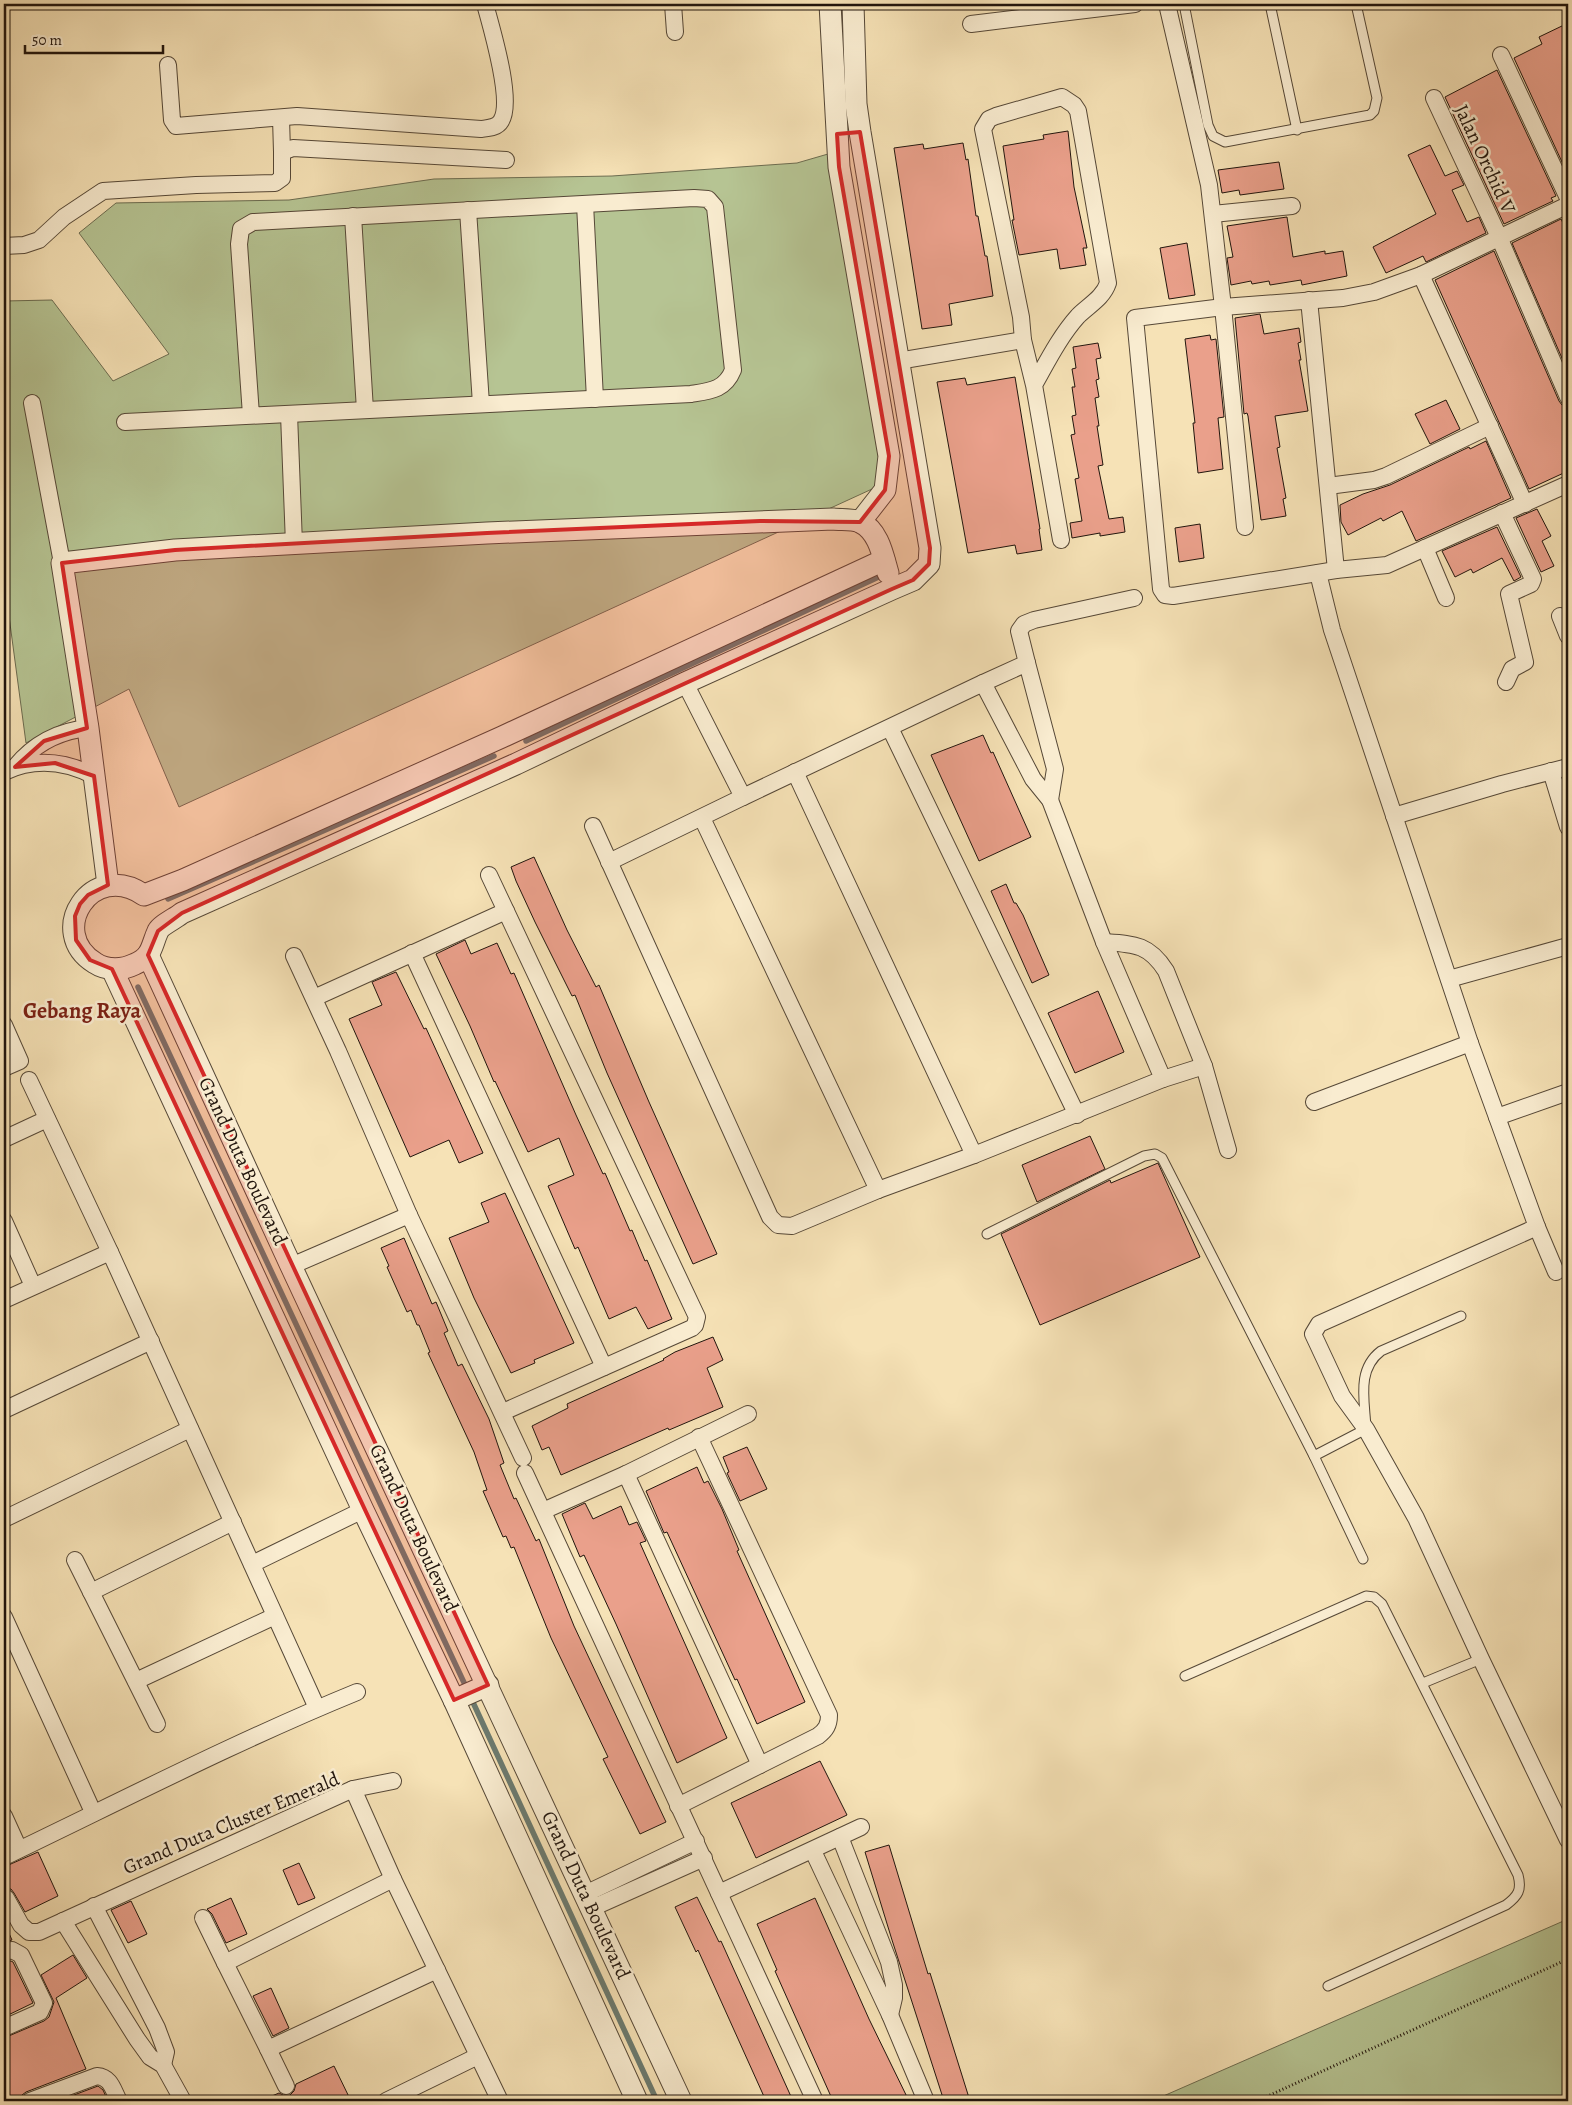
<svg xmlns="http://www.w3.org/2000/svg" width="1572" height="2105" viewBox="0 0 1572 2105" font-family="Alegreya,serif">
	<rect width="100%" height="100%" fill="#f6e2b6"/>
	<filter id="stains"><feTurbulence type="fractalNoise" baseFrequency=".004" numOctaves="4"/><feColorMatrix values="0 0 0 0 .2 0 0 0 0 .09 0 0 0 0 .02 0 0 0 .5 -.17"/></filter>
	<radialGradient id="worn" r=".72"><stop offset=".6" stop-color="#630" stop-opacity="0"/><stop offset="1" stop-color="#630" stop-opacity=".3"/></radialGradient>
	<!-- green -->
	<g fill="#b6c493" stroke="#6c6c50">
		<polygon points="828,154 883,484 179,807 129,689 26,743 4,579 4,301 52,300 113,381 169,354 79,233 116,203 289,200 434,179 612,176 797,163"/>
		<polygon points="1568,1919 1568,2101 1152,2101"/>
	</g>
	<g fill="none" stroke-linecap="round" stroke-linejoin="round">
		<!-- stream -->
		<g stroke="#6b7a6f" stroke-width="5.5">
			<polyline points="526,741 885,574"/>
			<polyline points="168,899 494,756"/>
			<polyline points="138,987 467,1689"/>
			<polyline points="471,1698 657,2101"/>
		</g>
	</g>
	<!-- building -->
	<g fill="#eaa08b" stroke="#21150d">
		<polygon points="1564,25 1568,34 1568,175 1514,58 1542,44 1539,37"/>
		<polygon points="1497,70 1556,196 1551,198 1553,201 1504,224 1445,97"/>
		<polygon points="1068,131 1074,187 1087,248 1083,248 1086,265 1060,269 1057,249 1019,255 1012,220 1014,220 1003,146 1044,139 1043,135"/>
		<polygon points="963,143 966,160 968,159 976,216 978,216 985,256 987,256 993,296 949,304 952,325 922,329 894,148 923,144 924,149"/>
		<polygon points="1430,145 1445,176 1457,171 1464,185 1452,190 1467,222 1479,217 1486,233 1426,262 1423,256 1386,273 1373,247 1436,214 1408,155"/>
		<polygon points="1279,162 1284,189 1240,195 1239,190 1222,193 1218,170"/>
		<polygon points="1287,217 1293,257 1325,251 1325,254 1343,251 1347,276 1302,285 1301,280 1270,285 1269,281 1252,284 1251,281 1231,285 1227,258 1233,257 1227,226"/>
		<polygon points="1561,219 1568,233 1568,372 1512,243"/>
		<polygon points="1187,243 1195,295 1169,299 1160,248"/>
		<polygon points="1494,251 1559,401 1562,405 1568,407 1568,471 1529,489 1435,280"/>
		<polygon points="1260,314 1264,334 1299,328 1301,342 1298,343 1301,360 1299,360 1308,411 1275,416 1280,447 1277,448 1286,498 1283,499 1286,516 1261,520 1248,416 1247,413 1244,414 1235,318"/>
		<polygon points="1210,335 1211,340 1216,339 1224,417 1218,418 1223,469 1198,473 1193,423 1195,423 1185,339"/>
		<polygon points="1098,343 1101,358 1096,359 1099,379 1096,380 1099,397 1095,398 1099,426 1097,426 1103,465 1098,466 1109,519 1123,517 1125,532 1100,536 1100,533 1072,538 1070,523 1082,521 1075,479 1079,478 1071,435 1075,434 1072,416 1076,415 1072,387 1075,387 1072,369 1076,368 1073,347"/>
		<polygon points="1015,377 1040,529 1039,529 1042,550 1017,554 1015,545 968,553 937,382 965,378 967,385"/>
		<polygon points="1446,400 1460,429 1430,444 1415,414"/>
		<polygon points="1486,441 1511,498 1416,541 1402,511 1383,521 1381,518 1348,535 1341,522 1340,505 1363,494 1390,485 1469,447 1470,449"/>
		<polygon points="1537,509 1551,536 1542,541 1554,566 1541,572 1516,518"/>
		<polygon points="1200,524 1204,558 1179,562 1175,528"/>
		<polygon points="1497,527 1521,577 1514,581 1502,558 1473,573 1471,569 1455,577 1442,551"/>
		<polygon points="983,735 991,753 993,752 1031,837 979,861 931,755"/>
		<polygon points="534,857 567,930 596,987 599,985 649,1102 717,1254 693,1264 607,1073 575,995 572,996 535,922 516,881 511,867"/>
		<polygon points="1006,884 1014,903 1016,903 1023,915 1049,975 1032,983 991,891"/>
		<polygon points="465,940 471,954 497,943 511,974 514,973 576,1115 603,1174 605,1173 630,1231 632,1230 645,1261 647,1260 672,1319 648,1329 636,1307 609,1319 578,1247 575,1249 548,1186 574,1175 559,1138 528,1152 495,1081 494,1082 470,1026 436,954"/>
		<polygon points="396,972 424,1029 426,1028 483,1153 459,1163 449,1140 410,1157 349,1019 382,1005 372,982"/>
		<polygon points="1098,991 1124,1052 1075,1073 1048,1013"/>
		<polygon points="1090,1136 1105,1169 1037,1202 1022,1165"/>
		<polygon points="1158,1163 1200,1257 1040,1325 1001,1234 1110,1180 1111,1183"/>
		<polygon points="505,1193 574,1343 534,1360 535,1363 511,1373 474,1298 449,1238 489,1222 481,1203"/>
		<polygon points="404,1238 432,1304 436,1302 448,1331 444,1333 458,1366 462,1364 489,1419 504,1463 500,1465 514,1499 516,1498 536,1541 539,1539 574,1626 666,1822 640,1834 603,1759 608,1757 551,1638 514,1547 511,1548 506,1536 503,1537 483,1491 487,1490 474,1452 428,1353 430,1352 419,1325 417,1325 411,1310 407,1312 387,1267 389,1266 381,1248"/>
		<polygon points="713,1337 723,1360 707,1368 723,1407 669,1430 668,1428 561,1475 549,1447 542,1450 532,1426 568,1408 567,1404 664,1360 663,1359 675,1352"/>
		<polygon points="747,1447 767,1489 740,1501 727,1473 729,1472 723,1457"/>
		<polygon points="697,1467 704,1483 708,1481 722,1509 739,1550 737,1551 805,1702 757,1724 737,1679 735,1680 667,1532 664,1533 646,1491"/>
		<polygon points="585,1503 593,1519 621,1506 629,1525 637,1522 646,1541 640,1543 727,1738 677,1763 616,1624 584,1555 580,1557 562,1514"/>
		<polygon points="820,1761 847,1815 756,1858 731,1803"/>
		<polygon points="889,1845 928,1974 930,1973 970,2101 944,2101 892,1940 865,1852"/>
		<polygon points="38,1852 58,1896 25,1912 14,1893 11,1889 4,1889 4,1867"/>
		<polygon points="299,1863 315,1898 298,1905 283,1870"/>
		<polygon points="697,1897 719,1942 721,1941 793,2101 766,2101 698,1950 696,1952 675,1907"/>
		<polygon points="231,1898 247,1934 226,1943 212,1914 207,1909"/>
		<polygon points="815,1898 869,2019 909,2101 833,2101 775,1971 777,1970 757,1924"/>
		<polygon points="131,1901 147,1934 128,1943 111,1910"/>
		<polygon points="4,1915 7,1920 4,1922 12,1940 4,1942"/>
		<polygon points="73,1955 87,1978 56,1998 86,2069 26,2092 22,2095 20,2101 4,2101 4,2038 44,2021 49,2017 54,2002 41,1975"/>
		<polygon points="11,1961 13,1962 33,2003 4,2017 4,1962"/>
		<polygon points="271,1988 289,2028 273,2036 253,1996"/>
		<polygon points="334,2066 351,2101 260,2101 279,2093 285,2096 290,2095 294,2091 296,2084"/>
		<polygon points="98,2086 103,2090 108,2101 58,2101"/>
	</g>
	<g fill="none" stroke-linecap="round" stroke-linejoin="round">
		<!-- service casing -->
		<g stroke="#564837" stroke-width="11">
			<g id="service">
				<polyline points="1184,4 1208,125 1213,136 1225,142 1370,115 1374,111 1377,98 1356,4"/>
				<polyline points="1270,4 1297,130"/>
				<polyline points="987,1234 1144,1156 1155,1154 1162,1158 1314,1456 1363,1559"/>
				<path d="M1314,1456L1366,1429C1365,1401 1356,1370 1381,1351L1461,1316"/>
				<path d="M1185,1676L1366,1596L1374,1597L1382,1604L1518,1875C1522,1890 1518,1896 1506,1905L1328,1986"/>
				<polyline points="1423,1683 1481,1659"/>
			</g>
		</g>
		<!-- minor casing -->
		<g stroke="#564837" stroke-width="18">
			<g id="minor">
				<polyline points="673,4 675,32"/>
				<polyline points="1167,4 1209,185 1223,307 1245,527"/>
				<polyline points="971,24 1135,4"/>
				<polyline points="1501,55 1568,198"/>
				<path d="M168,65L172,120L176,126L297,116L481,129C488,128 497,128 501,121C514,101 491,27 485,4"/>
				<polyline points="1434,98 1499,237 1568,397"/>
				<polyline points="281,118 282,152"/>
				<polyline points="585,204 595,399"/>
				<polyline points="1568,205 1421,275 1374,292 1343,298 1223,307 1135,318 1161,589 1165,595 1173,596 1336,570 1387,565 1568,484"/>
				<polyline points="468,210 481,404"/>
				<polyline points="1213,214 1292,206"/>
				<polyline points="353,216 365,410"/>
				<polyline points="4,246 24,245 39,240 64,217 103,191 196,185 275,183 282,178 282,152 293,148 506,160"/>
				<polyline points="1421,275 1525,504"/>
				<polyline points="1309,300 1336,570"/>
				<polyline points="898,361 1023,340"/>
				<path d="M1034,385C1047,362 1060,336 1078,316C1089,305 1103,298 1108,283L1078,111L1074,105L1062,97L996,116L989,119L983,129L1021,317L1023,340L1034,385L1061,540"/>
				<polyline points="32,403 62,563"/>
				<polyline points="289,414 294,544"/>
				<path d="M125,422L691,394C710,391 725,390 733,370L715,207L708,199L694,198L253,222L241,229L239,244L251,415"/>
				<polyline points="1328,486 1374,480 1386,476 1490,426"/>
				<polyline points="1502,513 1533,579 1531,584 1509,594 1525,662 1512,669 1506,682"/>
				<polyline points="1425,548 1446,598"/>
				<polyline points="1318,573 1332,630 1470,1043 1537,1227 1556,1272"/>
				<polyline points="1560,616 1568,636"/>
				<polyline points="1027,663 1019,631 1024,624 1034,620 1134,598"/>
				<polyline points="983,683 1027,663 1055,769 1050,800"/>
				<polyline points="890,728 1077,1115"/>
				<path d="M15,767C34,744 58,731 88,728"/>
				<polyline points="1551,771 1568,827"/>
				<path d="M4,772C34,758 65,761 94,776"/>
				<polyline points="795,772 974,1155"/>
				<polyline points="1394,816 1502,784 1568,767"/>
				<polyline points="702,818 878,1190"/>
				<polyline points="593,826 770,1217 778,1225 792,1226 878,1190 974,1155 1163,1079 1104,942 1050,800 1033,779 983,683 743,797 685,683"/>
				<polyline points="609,862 743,797"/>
				<polyline points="489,875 697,1317 695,1325 692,1328 503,1412"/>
				<path d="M1104,942C1134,944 1149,944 1166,971L1204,1066L1228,1150"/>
				<polyline points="412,953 604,1367"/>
				<polyline points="294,956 338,1051 409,1215 523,1458"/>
				<polyline points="1449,979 1568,946"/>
				<polyline points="314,998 506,911"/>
				<polyline points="4,1025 20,1061 4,1068"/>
				<polyline points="1163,1079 1204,1066"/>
				<polyline points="29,1080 110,1252 317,1708"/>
				<polyline points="1314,1102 1470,1043"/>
				<polyline points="1497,1117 1568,1092"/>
				<polyline points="4,1139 47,1119"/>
				<polyline points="4,1221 33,1286"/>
				<polyline points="1537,1227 1319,1324 1313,1334 1342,1396 1366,1429 1416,1518 1481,1659 1568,1840"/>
				<polyline points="291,1266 409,1215"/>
				<polyline points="4,1300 110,1252"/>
				<polyline points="4,1410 151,1341"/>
				<polyline points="525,1473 815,2101"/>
				<polyline points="626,1474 760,1765"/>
				<polyline points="543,1511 626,1474 748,1414"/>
				<polyline points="4,1519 190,1429"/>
				<polyline points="75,1560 157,1724"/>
				<polyline points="252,1564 363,1510"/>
				<polyline points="91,1592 233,1522"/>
				<polyline points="4,1617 93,1812"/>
				<polyline points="136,1681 275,1616"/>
				<polyline points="353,1789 393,1781"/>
				<path d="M678,1806L818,1736C826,1730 829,1725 829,1715L699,1437"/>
				<polyline points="4,1816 19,1849"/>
				<polyline points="840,1837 889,1962 894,1985 894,1998 890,2015"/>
				<polyline points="813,1851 890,2015 926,2101"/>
				<path d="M4,1857C121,1801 237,1741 357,1692"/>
				<polyline points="393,1879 225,1963 268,2049 437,1970"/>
				<polyline points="719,1893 861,1827"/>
				<polyline points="585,1894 696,1841"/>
				<polyline points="6,1898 21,1925 29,1932 39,1932 353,1789 393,1879 500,2101"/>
				<polyline points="94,1906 157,2028 166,2052 163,2065"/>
				<polyline points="592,1908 704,1858"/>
				<polyline points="203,1918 225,1963"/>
				<polyline points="63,1921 137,2039 150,2057 163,2065 183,2101"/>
				<polyline points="4,1952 12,1950 21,1955 44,2003 40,2012 4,2028"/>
				<polyline points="268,2049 286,2086"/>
				<path d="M30,2101L97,2076C111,2077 113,2090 119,2101"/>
				<polyline points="386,2101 478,2056"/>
			</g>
		</g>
		<!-- tertiary casing -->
		<g stroke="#564837" stroke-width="23">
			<g id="tertiary">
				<polyline points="830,4 839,167 889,456 885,490 860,522"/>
				<path d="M853,4L856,104L860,132L930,548L929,564L913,580L892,589L685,683L516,764L182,913C176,918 161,925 158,931C151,946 153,956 135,964C123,970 107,971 95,963C45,932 92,859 144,895L183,880L502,737L884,560"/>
				<path d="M108,885L88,728L62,563L175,550L487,533L833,519C841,520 853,519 860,522C879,531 883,556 888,573"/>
				<polyline points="148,955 291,1266 681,2101"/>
				<polyline points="112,969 363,1510 454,1700 637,2101"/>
				<polyline points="454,1700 488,1685"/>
			</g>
		</g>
		<!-- path -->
		<polyline stroke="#21150d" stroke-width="3" stroke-dasharray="1 2.5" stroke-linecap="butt" points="1257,2101 1568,1959"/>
		<!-- service -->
		<use href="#service" stroke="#f9ecd0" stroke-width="9"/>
		<!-- minor -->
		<use href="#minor" stroke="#f9ecd0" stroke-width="16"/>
		<!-- tertiary -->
		<use href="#tertiary" stroke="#f9ecd0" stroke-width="21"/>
	</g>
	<!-- marked area -->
	<path fill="#d62828" fill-opacity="0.2" stroke="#d62828" stroke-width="4" stroke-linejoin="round" d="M860,132L930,548L929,564L913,580L892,589L182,913L158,931L148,955L488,1685L454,1700L112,969L90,960L76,940L75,916L80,904L88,895L108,885L94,776L55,763L15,767L44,741L87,728L62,563L175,550L487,533L760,521L860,522L885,490L889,456L839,167L837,134Z"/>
	<g text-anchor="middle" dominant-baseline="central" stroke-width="5" stroke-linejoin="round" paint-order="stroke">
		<!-- street labels -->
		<g font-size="20" fill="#21150d" stroke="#f9ecd0">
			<text transform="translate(1485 159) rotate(65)">Jalan Orchid V</text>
			<text transform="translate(243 1161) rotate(65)">Grand Duta Boulevard</text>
			<text transform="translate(414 1528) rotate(65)">Grand Duta Boulevard</text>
			<text transform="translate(231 1823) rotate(-23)">Grand Duta Cluster Emerald</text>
			<text transform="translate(586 1895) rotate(65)">Grand Duta Boulevard</text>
		</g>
		<!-- quarter labels -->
		<g font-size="22" font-weight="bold" fill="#7a1f14" stroke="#f9ecd0">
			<text x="82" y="1011">Gebang Raya</text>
		</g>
	</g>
	<!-- margin -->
	<rect width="1572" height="2105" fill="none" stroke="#f6e2b6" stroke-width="20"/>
	<rect x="5" y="5" width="1562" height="2095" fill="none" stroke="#21150d" stroke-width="2.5"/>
	<rect x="10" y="10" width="1552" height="2085" fill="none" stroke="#21150d"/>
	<!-- scale -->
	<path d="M25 45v8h138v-8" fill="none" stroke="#21150d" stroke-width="2.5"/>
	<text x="32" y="45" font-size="15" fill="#21150d" stroke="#f9ecd0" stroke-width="4" paint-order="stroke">50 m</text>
	<rect width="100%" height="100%" filter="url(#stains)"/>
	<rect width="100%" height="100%" fill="url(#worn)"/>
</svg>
